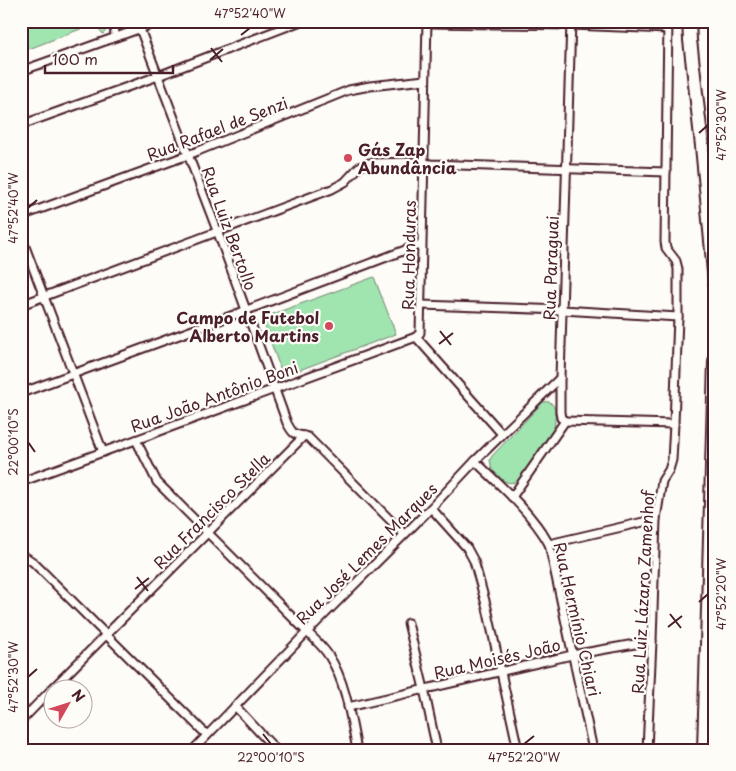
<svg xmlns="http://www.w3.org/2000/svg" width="736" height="771" viewBox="0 0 736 771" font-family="'Playpen Sans',sans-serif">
	<rect width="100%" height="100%" fill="#fdfcf7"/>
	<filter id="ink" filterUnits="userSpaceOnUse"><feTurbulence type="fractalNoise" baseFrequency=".02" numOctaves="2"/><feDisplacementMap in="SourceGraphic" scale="10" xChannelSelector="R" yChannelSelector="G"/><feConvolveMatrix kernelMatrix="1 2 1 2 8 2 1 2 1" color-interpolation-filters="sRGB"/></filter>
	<g filter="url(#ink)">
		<!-- green -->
		<g fill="#a0e4b0" stroke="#75826e">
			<polygon points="21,21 80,21 83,28 21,52"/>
			<path d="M93,21H106C106,26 107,31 103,34Z"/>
			<polygon points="374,277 396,334 283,376 262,318"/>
			<path d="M543,402C545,402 549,401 551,403C559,408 554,431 551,438L520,480C506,487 502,479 492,470L490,460L492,456Z"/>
			<polygon points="715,557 715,750 709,750"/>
		</g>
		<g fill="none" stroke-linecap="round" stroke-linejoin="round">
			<!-- street casing -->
			<g stroke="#4a1f2b" stroke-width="11">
				<g id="street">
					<polyline points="114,21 115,37"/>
					<polyline points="421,21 427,23 571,25 668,29"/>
					<path d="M140,29L218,233L287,423C295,438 295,433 308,437L404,534"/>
					<polyline points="21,71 161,21"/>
					<polyline points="21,125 158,76 301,21"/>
					<polyline points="21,216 188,155 349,90 370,86 425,80"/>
					<polyline points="21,236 103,452"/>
					<polyline points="21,305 332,189 345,182 359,167 369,163 416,162 431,164 666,172"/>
					<polyline points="421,305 562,310 678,317"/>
					<polyline points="416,337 420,333 427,21"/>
					<polyline points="416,337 502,434"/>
					<polyline points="21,393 239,313 421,244"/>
					<polyline points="565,421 674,424"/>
					<path d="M136,440L157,482L303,628C312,637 322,645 329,656C346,682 351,720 357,750"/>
					<path d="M475,461C501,486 531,512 549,544L593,750"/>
					<polyline points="21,482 416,337"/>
					<polyline points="512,497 565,421 561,418 560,412 560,378 571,21"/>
					<polyline points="431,508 467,548 474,561 487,608 518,750"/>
					<polyline points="549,544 656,519"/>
					<polyline points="21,554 33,562 207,735"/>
					<polyline points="408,623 424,689 437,750"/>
					<polyline points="53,688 304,436"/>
					<polyline points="235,706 276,750"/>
					<polyline points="348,707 572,655 652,641"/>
					<polyline points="21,721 52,689"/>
					<polyline points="193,750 307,632 431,508 475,461 560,378"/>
					<polyline points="647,750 652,641 656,519 662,481 669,470 672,460 674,424 678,317 678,269 676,261 666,248 665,242 668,21"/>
				</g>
			</g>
			<!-- highway casing -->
			<g stroke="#4a1f2b" stroke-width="16">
				<g id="highway">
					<polyline points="689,21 690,40 702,146 715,283"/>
					<polyline points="704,750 715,361"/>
				</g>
			</g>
			<!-- street -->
			<use href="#street" stroke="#fdfcf7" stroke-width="7"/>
			<!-- highway -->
			<use href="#highway" stroke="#fdfcf7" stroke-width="12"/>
		</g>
	</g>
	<!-- ticks -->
	<path fill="none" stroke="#4a1f2b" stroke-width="2" d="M241,35L250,28M211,48L222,62M210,60L223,49M699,133L708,125M28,208L37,200M440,331L451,345M439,344L453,333M28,442L35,452M137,577L148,591M135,589L149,578M699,602L708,594M670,614L681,628M668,627L682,616M28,677L37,669M263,734L271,744M524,744L534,736"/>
	<!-- markers -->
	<g fill="#d1495b" stroke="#fdfcf7" stroke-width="2">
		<circle cx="348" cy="158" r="5"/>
		<circle cx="329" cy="326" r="5"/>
	</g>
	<g text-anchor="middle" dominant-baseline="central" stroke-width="4.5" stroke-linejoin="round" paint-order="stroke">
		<!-- street labels -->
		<g font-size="16" fill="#4a1f2b" stroke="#fdfcf7">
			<text transform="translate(217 128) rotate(-21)">Rua Rafael de Senzi</text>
			<text transform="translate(230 228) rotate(70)">Rua Luiz Bertollo</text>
			<text transform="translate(408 255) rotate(-89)">Rua Honduras</text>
			<text transform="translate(550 268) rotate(-88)">Rua Paraguai</text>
			<text transform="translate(214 396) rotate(-20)">Rua João Antônio Boni</text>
			<text transform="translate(211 510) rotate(-45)">Rua Francisco Stella</text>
			<text transform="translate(366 553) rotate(-45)">Rua José Lemes Marques</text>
			<text transform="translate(642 592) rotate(-87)">Rua Luiz Lázaro Zamenhof</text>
			<text transform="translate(578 619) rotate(77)">Rua Hermínio Chiari</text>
			<text transform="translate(497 658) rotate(-13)">Rua Moisés João</text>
		</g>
		<!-- poi labels -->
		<g font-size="16" font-weight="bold" fill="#4a1f2b" stroke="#fdfcf7" text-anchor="start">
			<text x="358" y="149">Gás Zap<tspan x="358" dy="18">Abundância</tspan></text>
			<text x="319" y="317" text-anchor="end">Campo de Futebol<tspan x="319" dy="18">Alberto Martins</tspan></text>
		</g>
	</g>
	<!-- margin -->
	<rect width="736" height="771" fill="none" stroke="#fdfcf7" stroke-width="55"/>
	<!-- north arrow -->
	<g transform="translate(68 704) rotate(51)"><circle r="24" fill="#fdfcf7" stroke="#b5a4a5"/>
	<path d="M0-4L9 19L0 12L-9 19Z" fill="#d1495b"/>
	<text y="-8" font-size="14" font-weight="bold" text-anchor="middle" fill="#4a1f2b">N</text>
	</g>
	<!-- scale -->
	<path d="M45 65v8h128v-8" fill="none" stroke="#4a1f2b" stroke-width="2.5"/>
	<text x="52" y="65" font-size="15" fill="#4a1f2b" stroke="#fdfcf7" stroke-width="4" paint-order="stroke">100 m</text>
	<rect x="28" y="28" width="680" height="716" fill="none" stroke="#4a1f2b" stroke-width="2"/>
	<g font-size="12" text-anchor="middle" fill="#4a1f2b">
		<text x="250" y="18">47°52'40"W</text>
		<text transform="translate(722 125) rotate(-90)" y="4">47°52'30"W</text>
		<text transform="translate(14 208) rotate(-90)" y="4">47°52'40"W</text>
		<text transform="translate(14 442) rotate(-90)" y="4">22°00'10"S</text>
		<text transform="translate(722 594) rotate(-90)" y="4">47°52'20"W</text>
		<text transform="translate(14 677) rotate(-90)" y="4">47°52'30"W</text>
		<text x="271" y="762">22°00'10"S</text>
		<text x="524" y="762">47°52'20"W</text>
	</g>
</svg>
